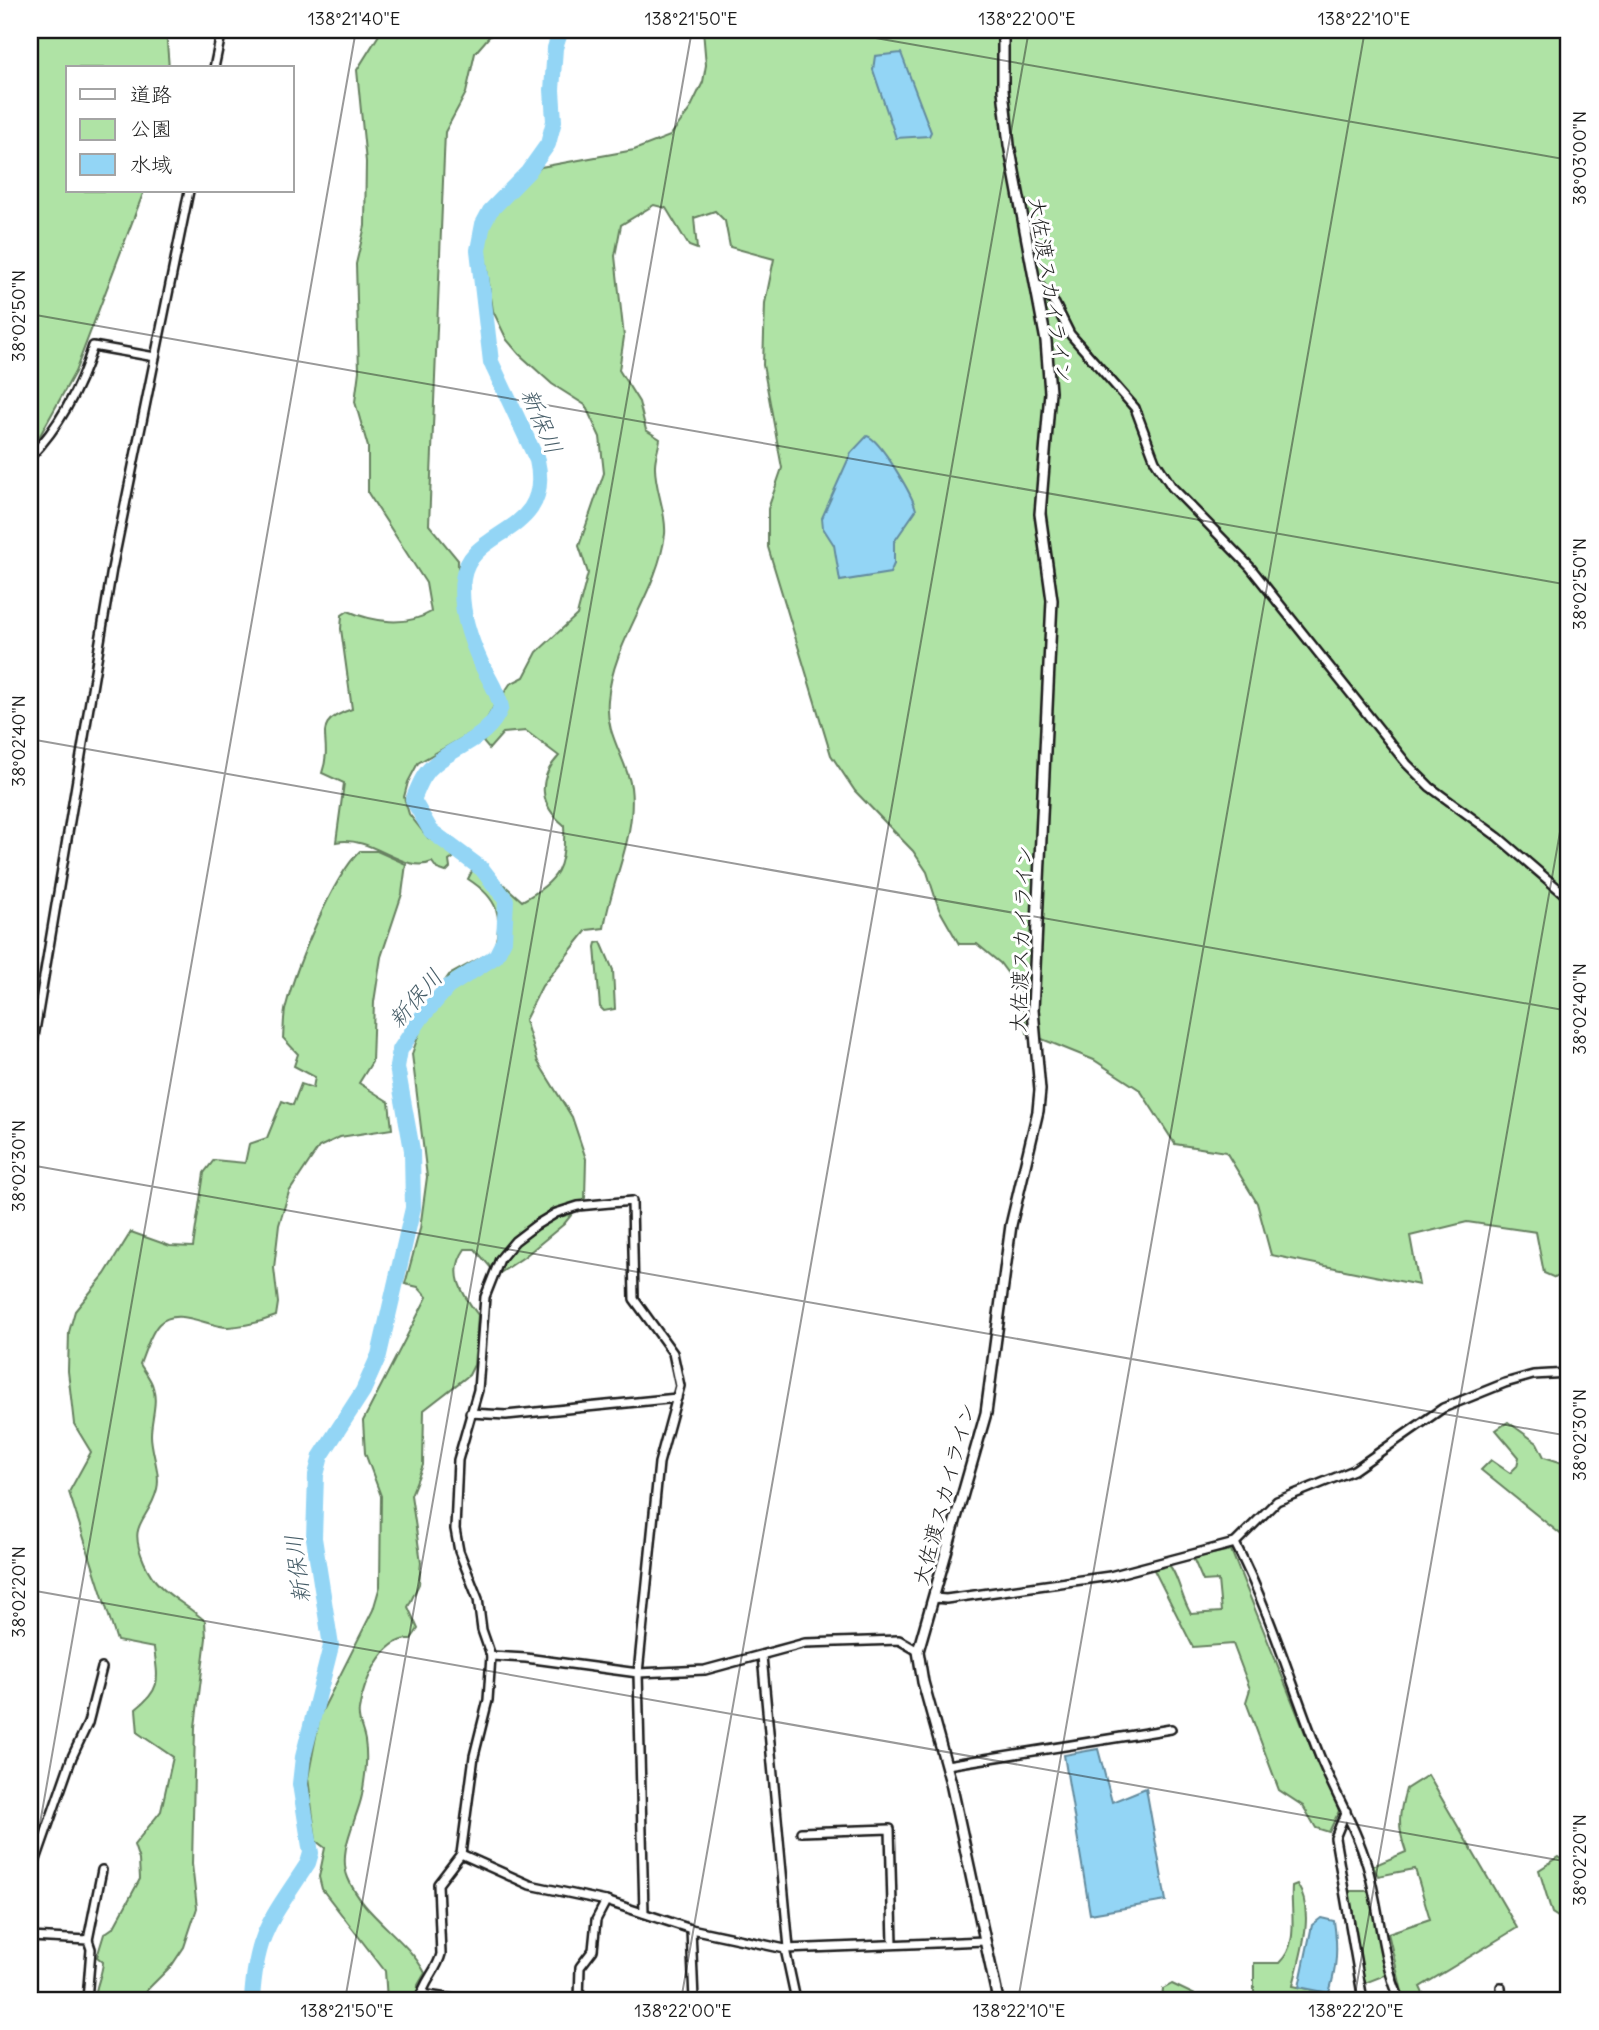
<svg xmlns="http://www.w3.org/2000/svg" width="1599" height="2030" viewBox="0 0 1599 2030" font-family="Delius,'Klee One',sans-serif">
	<rect width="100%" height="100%" fill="#fff"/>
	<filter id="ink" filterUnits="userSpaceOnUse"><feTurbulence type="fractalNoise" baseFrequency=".0143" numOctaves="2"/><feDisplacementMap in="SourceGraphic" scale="14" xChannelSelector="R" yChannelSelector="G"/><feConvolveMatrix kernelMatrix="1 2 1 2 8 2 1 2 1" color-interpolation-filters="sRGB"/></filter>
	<g filter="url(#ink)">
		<!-- green -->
		<g fill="#afe3a5" stroke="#668060" stroke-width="2">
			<polygon points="30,30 166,30 169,68 68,68 68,191 144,191 75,372 38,439 30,446"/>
			<path d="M382,30H495L475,53L466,93L445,132L429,525L458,560C457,613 471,657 495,704L483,726L418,763L408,782L404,797L409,814L428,838L451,850L453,858L449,861L450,868L446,872L437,869L432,862C405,875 371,834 336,842L344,783L322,773C335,736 307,724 352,709L341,629L342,615L348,611C373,622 406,627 431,612L426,583L368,493V447L355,402L359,371L356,264L365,226L366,162L357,70Z"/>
			<path d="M703,30H1569V1270L1555,1278L1544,1273L1536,1232L1467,1222L1410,1236L1419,1285L1271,1255L1257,1203L1226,1152L1175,1144L1140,1090L1094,1060L1027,1033L1020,990L1000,963L977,944H959L939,909L927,872L913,851L855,791L831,755L768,547V509L782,468L763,365L765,303L774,259L730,247L725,221L715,211L694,218L697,249L689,246L666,208L654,205L621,225L615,256L624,337L619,370L639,402L646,430L660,439C659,447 655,457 655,465C654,488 667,512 665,534C658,592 613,641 608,700C605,735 626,757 631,787C637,836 611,881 604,928L587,930L542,986L525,1020L538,1062L572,1117L586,1159L585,1198L564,1224L524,1257L497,1275L475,1249H465C448,1273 462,1294 478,1315L474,1365L469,1375L424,1410L423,1465L411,1495L421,1562L419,1584L408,1607L418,1629L411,1639C382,1637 363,1684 359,1710C357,1721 364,1731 365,1741C368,1759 365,1777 362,1795C357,1820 337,1851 348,1878C363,1916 406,1937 425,1973L418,1985L417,2000H387L385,1971L322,1889L319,1877L325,1848L316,1841L308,1778L320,1715L373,1610L380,1586L381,1496L365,1453L363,1421L427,1297L418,1287L405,1284L420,1229L427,1177L412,1054L430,1002L449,975L493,951C504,917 499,899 468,879L473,869L484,867L522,901C559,881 566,867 564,825C539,805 537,779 559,756L526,731L503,733L489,749L483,742L506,708L504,693L510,684L524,677L537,652L577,615L588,573L579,546L604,473L600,437L585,405L552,384L519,354L507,340L493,311L484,248L488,226L496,210L541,167L634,150L670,136L690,109L703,82L706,65Z"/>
			<path d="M360,851H377L406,864L402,894L381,957L374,1002L372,1062L359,1083L389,1102L392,1129L340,1137L319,1147L289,1192L279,1225L274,1268L278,1303L276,1316C261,1322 245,1326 228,1327C207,1327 177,1306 159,1324C150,1333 145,1352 140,1364C144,1371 151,1379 153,1387C158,1403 151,1419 151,1435C151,1452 161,1473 157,1489C149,1522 126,1521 144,1562C157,1593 182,1600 205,1621L206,1638L195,1727L192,1864L197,1908L184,1947L172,1965L137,2000H95C95,1986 102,1977 103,1962L97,1957L104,1934L114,1927L140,1879L139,1860L134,1845L161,1811L173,1757L138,1733L136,1709C162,1689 158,1679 154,1648L117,1641L69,1492L91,1452L74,1424L68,1371L69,1332L75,1311L105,1274L131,1232L170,1246L193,1247L204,1173L214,1160L245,1163L249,1144L267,1138L282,1101L293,1105L301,1084L313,1088L315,1077L294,1066L298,1054L283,1038C284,1028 283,1016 286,1006C296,967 332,878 360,851Z"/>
			<polygon points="601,942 613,970 615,1009 604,1011 600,1007 595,947 596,943"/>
			<polygon points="1508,1422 1537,1443 1544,1457 1569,1465 1569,1541 1481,1470 1491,1460 1510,1473 1517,1466 1519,1457 1496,1430"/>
			<path d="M1231,1550L1316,1760L1336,1800L1339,1811L1329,1832L1316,1828L1303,1806L1279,1790L1246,1702L1250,1689L1233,1644L1193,1647L1153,1568L1168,1564C1178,1573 1181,1598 1191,1614L1221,1612L1218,1580L1203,1581L1193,1558Z"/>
			<path d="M1428,1775L1517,1928L1420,1987L1426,2000H1404L1388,1933L1430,1919L1415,1869L1378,1876L1373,1866L1406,1852C1397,1827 1399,1813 1406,1789Z"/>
			<polygon points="1559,1857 1569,1865 1569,1924 1552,1913 1539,1870"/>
			<path d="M1297,1884C1316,1913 1300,1955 1293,1986L1329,1993V2000H1233L1254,1998V1963H1279C1300,1943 1290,1912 1292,1886Z"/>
			<polygon points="1347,1891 1369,1891 1388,1974 1365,1983"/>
			<polygon points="1172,1984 1195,1995 1207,1995 1209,2000 1162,2000 1163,1989"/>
		</g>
		<!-- water -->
		<g fill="#93d5f5" stroke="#638b9e" stroke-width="2">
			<polygon points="901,53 931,132 929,136 896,138 873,70 875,56"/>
			<path d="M867,436C880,439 913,496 916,510L894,542V564L890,573L840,581L834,545L823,528L822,518L851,453Z"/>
			<polygon points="1098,1749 1112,1802 1146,1788 1166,1901 1090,1914 1064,1755"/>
			<path d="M1321,1918L1334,1921C1338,1948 1337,1967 1329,1993L1299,1987L1312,1925Z"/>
		</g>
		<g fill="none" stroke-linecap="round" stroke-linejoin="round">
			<!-- river -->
			<path stroke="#93d5f5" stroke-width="16" d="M252,2000C256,1931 272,1919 308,1863L311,1853L300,1784L303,1757L331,1646L314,1538L316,1475L321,1456L363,1391L379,1355L413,1208L412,1150L397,1067L400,1050L421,1018L448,987L496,956L504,940L506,900L482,869L431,831L413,800C419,786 423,773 436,763C460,743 489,739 501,707C498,691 488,678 481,663C470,639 459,606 463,579C470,526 554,537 537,460L491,362L478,250L483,224L490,211L528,172L548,144L554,121L552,90L555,48L561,30"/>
			<!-- minor casing -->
			<g stroke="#1c1c1c" stroke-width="12">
				<g id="minor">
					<polyline points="214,68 222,30"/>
					<polyline points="1036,282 1055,304 1070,334 1135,408 1155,461 1172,487 1250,567 1407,764 1430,787 1498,837 1569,898"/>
					<path d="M30,457C61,425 80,388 93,346L155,357"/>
					<polyline points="30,1061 112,569 189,191"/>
					<polyline points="470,1413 506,1415 677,1398"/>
					<path d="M1235,1543C1270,1611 1292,1686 1320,1757C1335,1794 1356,1827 1367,1865C1380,1909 1381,1958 1400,2000"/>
					<polyline points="934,1598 946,1599 1110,1576 1235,1543 1277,1501 1354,1470 1443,1408 1505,1383 1533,1375 1569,1373"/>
					<polyline points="491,1656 526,1658 638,1673 705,1670 805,1643 899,1640 918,1651"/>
					<polyline points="762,1656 789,1948"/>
					<polyline points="947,1765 1171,1729"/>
					<polyline points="1346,1811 1335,1838 1363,2000"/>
					<polyline points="801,1832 890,1829 893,1944"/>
					<polyline points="461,1854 530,1885 606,1901 691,1929 785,1949 985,1941"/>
					<polyline points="30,1877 72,1757 88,1723 102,1668"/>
					<polyline points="691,1929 694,2000"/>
					<polyline points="30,1937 88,1940 91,1949 87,2000"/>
					<polyline points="88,1940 102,1870"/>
					<polyline points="785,1949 796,2000"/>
					<polyline points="1501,1987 1502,2000"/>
					<polyline points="421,1994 460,2000"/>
					<path d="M420,2000C423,1982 437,1971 441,1954L438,1884L461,1854L474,1756L488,1700L491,1656L482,1630L478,1599L459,1551L455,1529L458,1460L478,1390L485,1297L500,1259L515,1241L536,1225L556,1213L578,1206L632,1201L634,1299L673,1353L680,1386L659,1463L638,1673L644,1913"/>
					<polyline points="579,2000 580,1967 593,1950 596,1920 606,1901"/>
				</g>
			</g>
			<!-- tertiary casing -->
			<g stroke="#1c1c1c" stroke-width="14">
				<polyline id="tertiary" points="998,2000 951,1783 923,1682 918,1651 986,1413 1011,1225 1038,1111 1040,1090 1033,1010 1052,600 1040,514 1050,392 1046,341 1009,145 1003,90 1003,30"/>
			</g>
			<!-- minor -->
			<use href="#minor" stroke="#fff" stroke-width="7"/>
			<!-- tertiary -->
			<use href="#tertiary" stroke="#fff" stroke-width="9"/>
		</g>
	</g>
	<!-- ticks -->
	<path fill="none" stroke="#1c1c1c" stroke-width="2" stroke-opacity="0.45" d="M830,30L1569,160M30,314L1569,585M30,739L1569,1011M30,1165L1569,1436M30,1590L1569,1862M30,1880L356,30M345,2000L692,30M681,2000L1029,30M1018,2000L1365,30M1354,2000L1569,781"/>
	<g text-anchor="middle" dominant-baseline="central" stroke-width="6" stroke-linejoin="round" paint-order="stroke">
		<!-- street labels -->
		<g font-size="21" fill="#1c1c1c" stroke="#fff">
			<text transform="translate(1051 290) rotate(81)">大佐渡スカイライン</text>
			<text transform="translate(1021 939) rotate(-88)">大佐渡スカイライン</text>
			<text transform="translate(944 1494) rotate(-75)">大佐渡スカイライン</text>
		</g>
		<!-- water labels -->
		<g font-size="23" font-style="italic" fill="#465d68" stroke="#fff">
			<text transform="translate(542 421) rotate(67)">新保川</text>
			<text transform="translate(415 998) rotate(-49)">新保川</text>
			<text transform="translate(297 1569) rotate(-97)">新保川</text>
		</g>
	</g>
	<!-- margin -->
	<rect width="1599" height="2030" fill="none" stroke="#fff" stroke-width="77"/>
	<!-- legend -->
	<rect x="66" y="66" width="228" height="126" fill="#ffffff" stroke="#a4a4a4" stroke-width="2"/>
	<rect x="80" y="89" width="35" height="10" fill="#ffffff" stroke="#a4a4a4" stroke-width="2"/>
	<text x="130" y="102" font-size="21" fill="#1c1c1c">道路</text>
	<rect x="80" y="119" width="35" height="21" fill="#afe3a5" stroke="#a4a4a4" stroke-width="2"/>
	<text x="130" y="136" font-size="21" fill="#1c1c1c">公園</text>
	<rect x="80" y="154" width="35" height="21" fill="#93d5f5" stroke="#a4a4a4" stroke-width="2"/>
	<text x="130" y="172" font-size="21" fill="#1c1c1c">水域</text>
	<rect x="38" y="38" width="1522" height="1954" fill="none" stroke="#1c1c1c" stroke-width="2.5"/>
	<g font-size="18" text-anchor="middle" fill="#1c1c1c">
		<text x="354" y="25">138°21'40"E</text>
		<text x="691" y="25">138°21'50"E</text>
		<text x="1027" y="25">138°22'00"E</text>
		<text x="1364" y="25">138°22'10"E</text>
		<text transform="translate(1580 158) rotate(-90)" y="6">38°03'00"N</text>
		<text transform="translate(19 316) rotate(-90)" y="6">38°02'50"N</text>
		<text transform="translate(1580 584) rotate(-90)" y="6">38°02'50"N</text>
		<text transform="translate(19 741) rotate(-90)" y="6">38°02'40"N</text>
		<text transform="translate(1580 1009) rotate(-90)" y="6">38°02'40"N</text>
		<text transform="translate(19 1166) rotate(-90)" y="6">38°02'30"N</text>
		<text transform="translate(1580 1435) rotate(-90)" y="6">38°02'30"N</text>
		<text transform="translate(19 1592) rotate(-90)" y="6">38°02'20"N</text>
		<text transform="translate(1580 1860) rotate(-90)" y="6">38°02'20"N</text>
		<text x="347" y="2017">138°21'50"E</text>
		<text x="683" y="2017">138°22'00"E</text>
		<text x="1019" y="2017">138°22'10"E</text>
		<text x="1356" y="2017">138°22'20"E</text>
	</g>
</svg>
